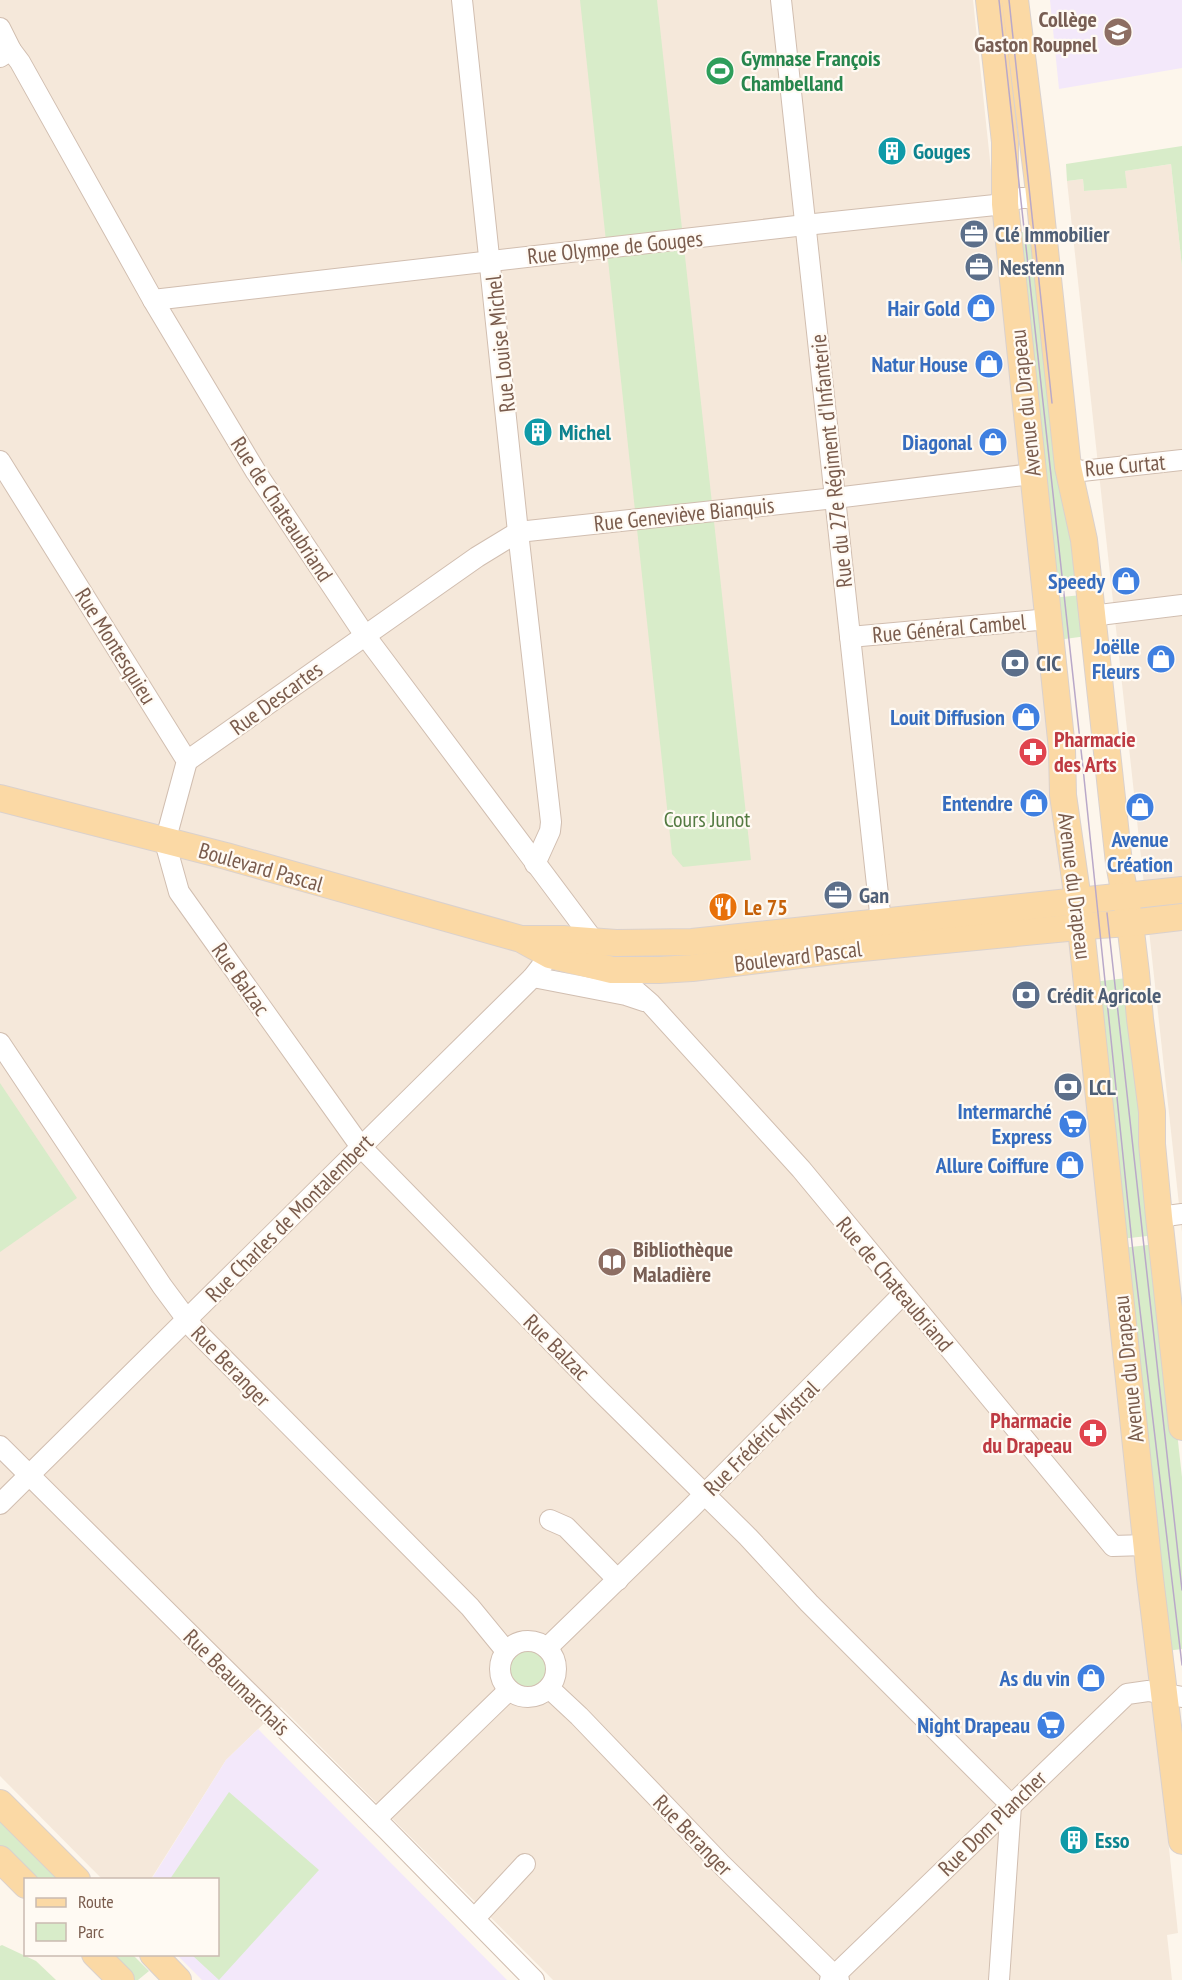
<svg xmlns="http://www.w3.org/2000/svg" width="1182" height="1980" viewBox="0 0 1182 1980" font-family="'PT Sans Narrow',sans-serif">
	<rect width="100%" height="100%" fill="#fdf6ec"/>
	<!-- residential -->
	<g fill="#f5e8da">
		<polygon points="0,0 973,0 1178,1933 1167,1935 1172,1980 553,1980 281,1707 226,1760 151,1879 102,1879 0,1776"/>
		<polygon points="1171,164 1182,267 1182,1232 1067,181 1083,179 1084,191 1126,188 1125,171"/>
	</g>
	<!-- education -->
	<g fill="#f3e8fa">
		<polygon points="1050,0 1182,0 1182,68 1059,89"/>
		<polygon points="258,1729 507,1980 202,1980 177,1955 218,1954 218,1880 151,1880 226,1760"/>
	</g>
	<!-- green -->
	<g fill="#d8ecc9">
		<polygon points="580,0 657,0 751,860 683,867 672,854"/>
		<polygon points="1182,146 1182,267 1171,164 1125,171 1127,188 1084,191 1083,179 1067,181 1066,164"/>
		<polygon points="1037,231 1081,585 1050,588 1012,233"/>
		<polygon points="1082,595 1087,636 1057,640 1051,598"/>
		<polygon points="1127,978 1156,1235 1121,1239 1093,982"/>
		<polygon points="0,1083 77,1198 0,1252"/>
		<polygon points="1156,1244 1182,1477 1182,1649 1166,1651 1122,1248"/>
		<circle cx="528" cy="1669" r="21"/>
		<polygon points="229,1792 319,1870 219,1980 192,1955 218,1954 218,1880 170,1879"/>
		<polygon points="0,1820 58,1879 30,1879 0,1849"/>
		<polygon points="2,1945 36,1961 56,1980 0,1980 0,1946"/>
		<polygon points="105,1955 133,1955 149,1971 138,1980 131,1980"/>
	</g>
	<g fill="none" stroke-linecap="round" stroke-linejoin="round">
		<!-- minor casing -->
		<g stroke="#d1beb0" stroke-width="22">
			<g id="minor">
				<polyline points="462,0 518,532 551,822 550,831 535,864"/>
				<polyline points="781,0 881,922"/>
				<polyline points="0,28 11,50 0,57"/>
				<polyline points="11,50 20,62 153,300 256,472 364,634 594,941"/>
				<polyline points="153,300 805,225 995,205 1021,198 1038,198"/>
				<polyline points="0,461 187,761 165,842 179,892 361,1147 599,1390 748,1537 809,1603 1011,1805"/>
				<polyline points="1068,467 1082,471 1182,460"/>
				<polyline points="1091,616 1182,605"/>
				<polyline points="850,637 1049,619"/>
				<polyline points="187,761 477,557 518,532 835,498 1032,474"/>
				<polyline points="612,970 650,1003 801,1169 1113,1546 1146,1545"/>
				<polyline points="533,977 626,995 644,1001"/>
				<polyline points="0,1043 162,1286 194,1329 470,1607 506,1651"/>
				<polyline points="1159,1217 1182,1214"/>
				<polyline points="0,1446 387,1830 534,1980"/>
				<polyline points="0,1504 533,977 550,955"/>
				<polyline points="550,1520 566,1527 618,1580"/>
				<circle cx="528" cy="1669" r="28"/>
				<polyline points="547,1648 690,1509 903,1294"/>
				<polyline points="549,1688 579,1716 721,1864 839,1980"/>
				<polyline points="376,1819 509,1690"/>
				<polyline points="475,1918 525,1864"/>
				<polyline points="830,1980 1127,1694 1148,1691 1182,1697"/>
				<polyline points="999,1980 1011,1805"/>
			</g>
		</g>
		<!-- major casing -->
		<g stroke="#dad1cd" stroke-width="28">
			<g id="major">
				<polyline points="989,0 1005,142 1005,204 1062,749 1063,795 1078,900 1150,1578 1182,1841"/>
				<polyline points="1015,0 1037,175 1068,467 1084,540 1119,863 1130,923 1136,973 1140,1019 1152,1112 1152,1144 1159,1217 1182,1427"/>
				<polyline points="0,798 226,856 521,939 550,955 612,970 659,970 692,968 841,950 1099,925 1130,923 1182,917"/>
				<polyline points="524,939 563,939 616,943 692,942 1182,890"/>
				<polyline points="0,1803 77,1880"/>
				<polyline points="0,1859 26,1885"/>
				<polyline points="95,1954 121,1980"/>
				<polyline points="153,1954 178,1980"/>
			</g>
		</g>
		<!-- minor -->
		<use href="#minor" stroke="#fff" stroke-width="20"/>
		<!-- major -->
		<use href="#major" stroke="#fbd9a5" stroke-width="26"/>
		<!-- tram -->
		<g stroke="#b9a8c9" stroke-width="1.5">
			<polyline points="999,0 1083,768 1132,1243 1182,1665"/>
			<polyline points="1009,0 1052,403"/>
			<polyline points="1107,913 1182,1590"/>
		</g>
	</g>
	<!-- icons -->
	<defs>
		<g id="school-disc" transform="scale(1.5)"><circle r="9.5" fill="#8d6e63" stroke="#fffaf3"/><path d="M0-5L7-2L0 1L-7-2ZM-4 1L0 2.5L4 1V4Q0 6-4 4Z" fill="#fff"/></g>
		<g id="stadium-disc" transform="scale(1.5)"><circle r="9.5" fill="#2e9e5b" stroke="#fffaf3"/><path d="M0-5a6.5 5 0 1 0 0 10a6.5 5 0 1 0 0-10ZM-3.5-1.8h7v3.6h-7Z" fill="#fff"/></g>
		<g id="building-disc" transform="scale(1.5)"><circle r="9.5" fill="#0f9aa8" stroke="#fffaf3"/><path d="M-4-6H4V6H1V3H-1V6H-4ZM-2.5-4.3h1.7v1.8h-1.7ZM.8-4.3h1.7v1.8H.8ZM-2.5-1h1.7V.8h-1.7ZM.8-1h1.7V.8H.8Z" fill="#fff"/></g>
		<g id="office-disc" transform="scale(1.5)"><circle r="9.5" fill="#5c6f8a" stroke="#fffaf3"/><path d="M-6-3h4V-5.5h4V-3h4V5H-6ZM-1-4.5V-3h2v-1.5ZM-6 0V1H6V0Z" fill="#fff"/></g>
		<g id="shop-disc" transform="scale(1.5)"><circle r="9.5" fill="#3f7fe0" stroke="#fffaf3"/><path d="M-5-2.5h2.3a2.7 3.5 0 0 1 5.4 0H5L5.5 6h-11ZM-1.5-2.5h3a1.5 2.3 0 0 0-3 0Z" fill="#fff"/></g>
		<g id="bank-disc" transform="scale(1.5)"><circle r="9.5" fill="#5c6f8a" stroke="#fffaf3"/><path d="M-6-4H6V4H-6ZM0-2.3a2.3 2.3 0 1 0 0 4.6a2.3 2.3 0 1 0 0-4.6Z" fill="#fff"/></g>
		<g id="pharmacy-disc" transform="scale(1.5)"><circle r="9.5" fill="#e0444e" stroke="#fffaf3"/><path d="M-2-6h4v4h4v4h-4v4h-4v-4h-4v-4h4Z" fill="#fff"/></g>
		<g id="restaurant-disc" transform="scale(1.5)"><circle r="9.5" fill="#e8710a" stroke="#fffaf3"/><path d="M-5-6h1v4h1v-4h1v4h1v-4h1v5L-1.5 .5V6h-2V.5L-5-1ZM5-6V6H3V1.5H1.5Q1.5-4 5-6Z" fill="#fff"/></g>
		<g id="supermarket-disc" transform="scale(1.5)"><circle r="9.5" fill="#3f7fe0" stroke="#fffaf3"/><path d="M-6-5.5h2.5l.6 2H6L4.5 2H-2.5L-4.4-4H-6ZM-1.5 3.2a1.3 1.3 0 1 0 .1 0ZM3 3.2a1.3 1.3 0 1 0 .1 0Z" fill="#fff"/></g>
		<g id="library-disc" transform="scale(1.5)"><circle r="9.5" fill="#8d6e63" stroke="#fffaf3"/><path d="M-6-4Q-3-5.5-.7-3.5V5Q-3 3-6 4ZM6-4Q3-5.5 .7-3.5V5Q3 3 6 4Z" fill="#fff"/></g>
	</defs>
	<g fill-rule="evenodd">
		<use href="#school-disc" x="1118" y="32"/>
		<use href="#stadium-disc" x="720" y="71"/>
		<use href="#building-disc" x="892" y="151"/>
		<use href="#office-disc" x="974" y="234"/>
		<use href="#office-disc" x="979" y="267"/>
		<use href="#shop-disc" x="981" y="308"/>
		<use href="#shop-disc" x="989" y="364"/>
		<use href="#building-disc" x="538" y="432"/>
		<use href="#shop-disc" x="993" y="442"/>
		<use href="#shop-disc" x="1126" y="581"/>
		<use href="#shop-disc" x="1161" y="659"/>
		<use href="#bank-disc" x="1015" y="663"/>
		<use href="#shop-disc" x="1026" y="717"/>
		<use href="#pharmacy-disc" x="1033" y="752"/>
		<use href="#shop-disc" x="1034" y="803"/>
		<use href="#shop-disc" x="1140" y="807"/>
		<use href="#office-disc" x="838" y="895"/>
		<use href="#restaurant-disc" x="723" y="907"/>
		<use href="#bank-disc" x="1026" y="995"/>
		<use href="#bank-disc" x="1068" y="1087"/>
		<use href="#supermarket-disc" x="1073" y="1124"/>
		<use href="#shop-disc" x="1070" y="1165"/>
		<use href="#library-disc" x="612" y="1262"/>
		<use href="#pharmacy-disc" x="1093" y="1433"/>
		<use href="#shop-disc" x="1091" y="1678"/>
		<use href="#supermarket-disc" x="1051" y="1725"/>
		<use href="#building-disc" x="1074" y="1840"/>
	</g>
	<g text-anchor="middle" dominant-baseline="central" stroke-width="4.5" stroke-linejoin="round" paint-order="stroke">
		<!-- education labels -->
		<g font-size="22" font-weight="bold" fill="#785e54" stroke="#fffaf3" text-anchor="end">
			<text x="1097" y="19">Collège<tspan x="1097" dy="25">Gaston Roupnel</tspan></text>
			<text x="633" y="1249" text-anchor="start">Bibliothèque<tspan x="633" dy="25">Maladière</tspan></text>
		</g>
		<!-- leisure labels -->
		<g font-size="22" font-weight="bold" fill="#27864d" stroke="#fffaf3" text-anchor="start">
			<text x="741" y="58">Gymnase François<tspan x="741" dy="25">Chambelland</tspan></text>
		</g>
		<!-- culture labels -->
		<g font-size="22" font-weight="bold" fill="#0d838f" stroke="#fffaf3" text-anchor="start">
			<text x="913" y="151">Gouges</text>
			<text x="559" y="432">Michel</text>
			<text x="1095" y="1840">Esso</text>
		</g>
		<!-- service labels -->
		<g font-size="22" font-weight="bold" fill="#4e5e75" stroke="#fffaf3" text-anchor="start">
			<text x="995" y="234">Clé Immobilier</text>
			<text x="1000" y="267">Nestenn</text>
			<text x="1036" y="663">CIC</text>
			<text x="859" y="895">Gan</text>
			<text x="1047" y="995">Crédit Agricole</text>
			<text x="1089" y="1087">LCL</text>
		</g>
		<!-- street labels -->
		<g font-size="22" fill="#7a5c4d" stroke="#fffaf3">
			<text transform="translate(615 247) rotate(-6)">Rue Olympe de Gouges</text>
			<text transform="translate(500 344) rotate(-96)">Rue Louise Michel</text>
			<text transform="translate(1025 403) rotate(-96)">Avenue du Drapeau</text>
			<text transform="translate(831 461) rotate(-96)">Rue du 27e Régiment d'Infanterie</text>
			<text transform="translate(1125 465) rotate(-5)">Rue Curtat</text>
			<text transform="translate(282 509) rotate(57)">Rue de Chateaubriand</text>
			<text transform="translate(684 514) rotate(-6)">Rue Geneviève Bianquis</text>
			<text transform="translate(949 628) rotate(-5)">Rue Général Cambel</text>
			<text transform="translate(116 646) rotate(58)">Rue Montesquieu</text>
			<text transform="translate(276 698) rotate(-36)">Rue Descartes</text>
			<text transform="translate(261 867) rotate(16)">Boulevard Pascal</text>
			<text transform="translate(1075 886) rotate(83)">Avenue du Drapeau</text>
			<text transform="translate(798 956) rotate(-7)">Boulevard Pascal</text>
			<text transform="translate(241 979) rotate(55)">Rue Balzac</text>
			<text transform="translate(289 1218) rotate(-45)">Rue Charles de Montalembert</text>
			<text transform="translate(895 1284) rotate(50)">Rue de Chateaubriand</text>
			<text transform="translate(557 1347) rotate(45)">Rue Balzac</text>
			<text transform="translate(231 1366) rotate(46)">Rue Beranger</text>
			<text transform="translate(1128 1369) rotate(-96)">Avenue du Drapeau</text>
			<text transform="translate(761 1438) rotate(-45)">Rue Frédéric Mistral</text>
			<text transform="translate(237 1682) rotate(45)">Rue Beaumarchais</text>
			<text transform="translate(992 1823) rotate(-44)">Rue Dom Plancher</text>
			<text transform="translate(693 1835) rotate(46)">Rue Beranger</text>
		</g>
		<!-- shop labels -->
		<g font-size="22" font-weight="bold" fill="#366cbe" stroke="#fffaf3" text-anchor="end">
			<text x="960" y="308">Hair Gold</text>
			<text x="968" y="364">Natur House</text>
			<text x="972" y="442">Diagonal</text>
			<text x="1105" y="581">Speedy</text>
			<text x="1140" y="646">Joëlle<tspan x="1140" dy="25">Fleurs</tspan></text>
			<text x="1005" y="717">Louit Diffusion</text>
			<text x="1013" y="803">Entendre</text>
			<text x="1140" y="839" text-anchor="middle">Avenue<tspan x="1140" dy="25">Création</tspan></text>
			<text x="1052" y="1111">Intermarché<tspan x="1052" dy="25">Express</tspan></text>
			<text x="1049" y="1165">Allure Coiffure</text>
			<text x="1070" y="1678">As du vin</text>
			<text x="1030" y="1725">Night Drapeau</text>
		</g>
		<!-- health labels -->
		<g font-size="22" font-weight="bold" fill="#be3a42" stroke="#fffaf3" text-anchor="start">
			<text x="1054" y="739">Pharmacie<tspan x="1054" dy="25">des Arts</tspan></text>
			<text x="1072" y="1420" text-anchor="end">Pharmacie<tspan x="1072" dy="25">du Drapeau</tspan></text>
		</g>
		<!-- park labels -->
		<g font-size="22" fill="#537a41" stroke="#fffaf3">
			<text x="707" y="819">Cours Junot</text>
		</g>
		<!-- food labels -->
		<g font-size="22" font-weight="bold" fill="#c56008" stroke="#fffaf3" text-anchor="start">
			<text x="744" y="907">Le 75</text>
		</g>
	</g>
	<!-- legend -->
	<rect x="24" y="1878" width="195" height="78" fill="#fffaf3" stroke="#cabbb1" stroke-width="1.5"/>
	<rect x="36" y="1898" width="30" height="9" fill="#fbd9a5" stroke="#cabbb1" stroke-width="1.5"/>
	<text x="78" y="1908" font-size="18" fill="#7a5c4d">Route</text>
	<rect x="36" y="1923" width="30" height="18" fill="#d8ecc9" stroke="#cabbb1" stroke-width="1.5"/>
	<text x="78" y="1938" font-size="18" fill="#7a5c4d">Parc</text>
</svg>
